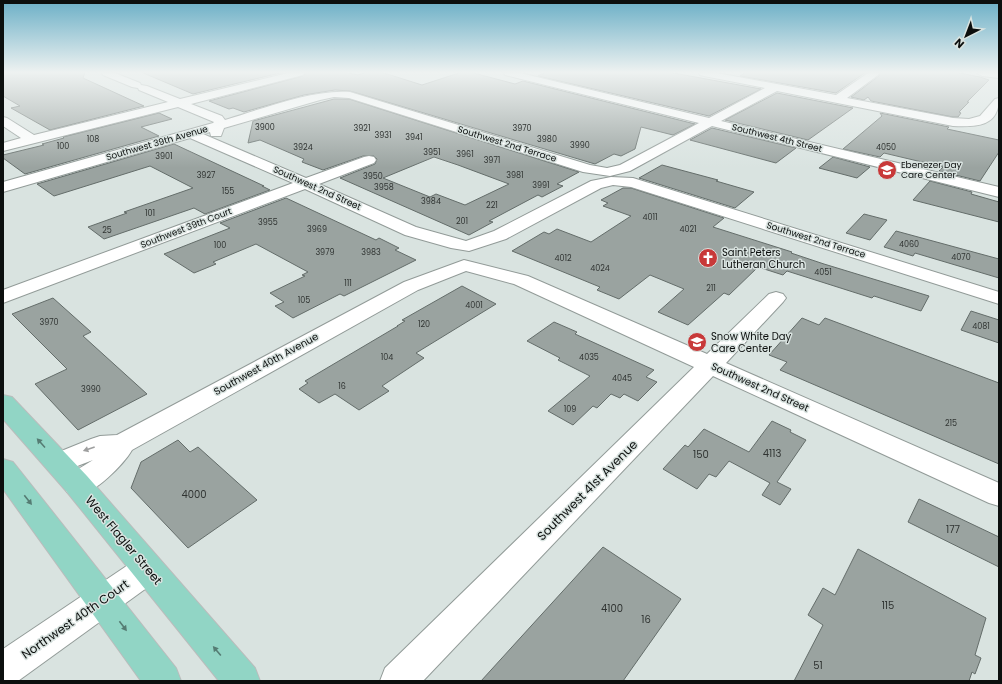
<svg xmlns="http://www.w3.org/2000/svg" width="1002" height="684" viewBox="0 0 1002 684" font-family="Poppins,sans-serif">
	<rect width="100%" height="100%" fill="#d9e3e0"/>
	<!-- building -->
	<g fill="#9aa3a0" stroke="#646d6a" fill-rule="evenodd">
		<polygon points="3,72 85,72 83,78 144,106 50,130 11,108 20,106 3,96"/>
		<polygon points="141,72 284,72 193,94"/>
		<polygon points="305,72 344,72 358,75 367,72 381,72 422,85 462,72 470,72 515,84 523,81 695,124 673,135 641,127 635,149 621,156 614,154 595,164 350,91 335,90 304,95 244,112 233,108 229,109 209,101 303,76"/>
		<polygon points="546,72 668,72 761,89 709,116 538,76"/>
		<polygon points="746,72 866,72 836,93 740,76"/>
		<polygon points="880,72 954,72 980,77 989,80 967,102 969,102 959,112 961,113 958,117 953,117 871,101 868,97 864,100 851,97 879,76"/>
		<polygon points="777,93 853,108 808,140 725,120"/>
		<path d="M334,99H349L579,172L557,184L563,186L542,197L538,195L489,221L493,222L469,235L340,178L375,164L377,159L374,156H363L323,170L302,162L304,159L260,140L248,143L253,121ZM434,157L458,165L509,184L465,205L436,194L430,197L383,178Z"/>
		<polygon points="159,113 172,119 141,127 159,136 25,174 3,158 3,155 44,145 42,144 64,138 63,137"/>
		<polygon points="880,113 949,127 947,129 999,140 999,152 980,181 939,171 943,167 884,153 880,157 843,149 882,116"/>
		<polygon points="712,128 796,148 776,163 690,140"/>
		<polygon points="174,144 264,186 262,186 270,190 205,214 194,208 104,239 88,227 127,213 124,212 193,188 150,166 54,196 37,184"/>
		<polygon points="833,157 870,167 857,178 819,168"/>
		<polygon points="662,165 718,180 716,181 754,192 735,208 639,178"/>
		<polygon points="930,181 972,192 971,194 999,202 999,222 913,200"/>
		<polygon points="623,188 631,188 724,218 713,227 792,252 791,253 824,264 929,296 921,311 874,296 872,298 787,271 783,275 758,267 729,295 724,293 688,325 658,312 684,289 650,275 619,299 597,290 600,287 512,251 544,232 549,234 557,229 591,242 631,216 603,206 608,203 601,200"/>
		<polygon points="286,198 376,240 379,238 399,248 395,250 416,260 344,296 340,294 293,318 275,306 284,302 270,293 305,276 302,275 308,272 256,244 213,262 216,264 194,273 164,254 230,228 220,223"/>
		<polygon points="864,214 887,220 870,240 846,233"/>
		<polygon points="896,231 999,259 999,278 915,253 913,256 884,247"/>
		<polygon points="462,286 496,304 416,353 424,358 382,386 389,391 359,410 335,394 319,403 299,389 308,383 305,381 398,326 397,326 405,321 402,320"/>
		<polygon points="53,298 91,332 83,336 147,394 78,430 35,384 67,369 12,314"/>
		<polygon points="971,311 999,320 999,343 961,330"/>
		<polygon points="802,318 819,325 825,318 999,383 999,464 780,370 787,362 769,355"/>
		<polygon points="554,322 577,332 575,334 654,370 646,377 657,382 638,401 624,394 620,398 611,394 597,408 593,406 573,425 548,411 590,376 558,360 560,358 527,341"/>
		<polygon points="772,421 791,430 790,432 806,440 777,482 791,489 780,505 762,495 770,483 729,461 716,477 709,474 697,489 663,469 685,445 688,447 704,429 749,452"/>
		<polygon points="178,440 190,452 198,447 257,500 188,548 131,488 141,462"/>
		<polygon points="919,499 999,537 999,567 908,522"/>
		<polygon points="603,547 681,599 623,681 481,681"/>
		<polygon points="858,549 986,618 975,655 981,658 975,674 972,672 969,681 794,681 823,625 808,615 823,588 835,595"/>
	</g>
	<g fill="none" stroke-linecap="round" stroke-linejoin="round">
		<!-- minor casing -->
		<g stroke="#929b98" stroke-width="2">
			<g id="minor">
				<path d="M102,73H115L140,83L141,85L147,86L180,99L288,73H304L303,75L191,104L222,116L225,120C262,109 313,89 350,92L590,165L607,168L620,165L699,123L505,75L504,73H520L709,118L765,88L704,76L700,75L699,73H717L836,95L868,73H879L878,75L847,98L953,118L969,119L980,116L995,99L999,98C999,127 976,127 953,126L777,91L721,121L999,187V197L712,126L630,171L610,176L583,172L349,98L334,97L320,100L224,128L221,136H211L210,132L203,134L306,178L364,157L369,156L374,157L376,160L374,163L319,184L416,227L466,241L494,231L591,181L611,177L633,178L999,292V304L631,187L613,185L601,188L506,239L469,251L451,248L405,235L305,189L3,303V290L293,183L190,138L3,192V182L213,123L214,122L178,107L3,151V143L21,138L3,126V117L7,118L34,135L168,102L139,90L138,88L132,87L103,75Z"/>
				<polygon points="977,73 999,73 999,78 982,76"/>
				<path d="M464,260L528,276L707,354L769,294L776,292L783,294L786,298L783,302L726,363L999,483V506L989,503L713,376L423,681H380L385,668L694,367L514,284L466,271L418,290L132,450C124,464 93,496 76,495C73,494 70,493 67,492L63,484L67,476L93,460L59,473L49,470L45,463L49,456L91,439L100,436L117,435L404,282Z"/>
				<polygon points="148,555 159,559 164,569 159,579 18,681 3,681 3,649 137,559"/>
			</g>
		</g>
		<!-- major casing -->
		<g stroke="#bbbcbc" stroke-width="2">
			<g id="major">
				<polygon points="3,395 12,397 87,476 255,668 260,681 219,681 67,492 3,419"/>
				<polygon points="3,459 13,462 176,668 181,681 141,681 3,489"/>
			</g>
		</g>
		<!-- minor -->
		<use href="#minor" fill="#fff" fill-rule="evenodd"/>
		<!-- major -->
		<use href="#major" fill="#91d5c5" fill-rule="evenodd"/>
	</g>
	<!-- one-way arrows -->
	<defs><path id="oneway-solid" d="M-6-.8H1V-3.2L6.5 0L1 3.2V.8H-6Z"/></defs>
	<g fill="#557c73">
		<use href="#oneway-solid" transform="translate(41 443) rotate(-132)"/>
		<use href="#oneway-solid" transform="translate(28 500) rotate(52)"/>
		<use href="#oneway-solid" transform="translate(123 626) rotate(53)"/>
		<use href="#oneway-solid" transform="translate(217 651) rotate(-130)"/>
	</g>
	<use fill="#9e9f9f" href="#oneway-solid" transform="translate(89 449) rotate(161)"/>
	<!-- sky -->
	<linearGradient id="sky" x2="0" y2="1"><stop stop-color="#6bafc6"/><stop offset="0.43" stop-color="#eef2f1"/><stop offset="1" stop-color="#eef2f1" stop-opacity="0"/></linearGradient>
	<rect width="1002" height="168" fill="url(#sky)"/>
	<!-- icons -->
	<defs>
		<g id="school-disc" transform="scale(1)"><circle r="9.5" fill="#c83939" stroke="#d9e3e0"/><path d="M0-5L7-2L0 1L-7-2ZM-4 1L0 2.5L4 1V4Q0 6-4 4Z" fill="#fff"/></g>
		<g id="church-disc" transform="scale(1)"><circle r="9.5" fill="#c83939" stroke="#d9e3e0"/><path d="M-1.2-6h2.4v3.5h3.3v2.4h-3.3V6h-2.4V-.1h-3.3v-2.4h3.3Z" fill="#fff"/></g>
	</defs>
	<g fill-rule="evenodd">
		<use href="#school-disc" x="887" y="170"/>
		<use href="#church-disc" x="708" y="258"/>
		<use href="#school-disc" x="697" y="342"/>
	</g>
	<g text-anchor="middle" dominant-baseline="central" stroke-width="3" stroke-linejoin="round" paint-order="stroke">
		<!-- number labels -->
		<g font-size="8" fill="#303432">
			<text x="265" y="127">3900</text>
			<text x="362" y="128">3921</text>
			<text x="522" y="128">3970</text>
			<text x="383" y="135">3931</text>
			<text x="414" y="137">3941</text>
			<text x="93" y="139">108</text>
			<text x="547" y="139">3980</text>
			<text x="580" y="145">3990</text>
			<text x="63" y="146">100</text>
			<text x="303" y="147">3924</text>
			<text x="886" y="147">4050</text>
			<text x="432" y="152">3951</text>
			<text x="465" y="154">3961</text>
			<text x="164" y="156">3901</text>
			<text x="492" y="160">3971</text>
			<text x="206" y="175">3927</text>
			<text x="515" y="175">3981</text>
			<text x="373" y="176">3950</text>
			<text x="541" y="185">3991</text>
			<text x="384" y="187">3958</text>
			<text x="228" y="191">155</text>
			<text x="431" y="201">3984</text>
			<text x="492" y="205">221</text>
			<text x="150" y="213">101</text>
			<text x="650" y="217">4011</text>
			<text x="462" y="221">201</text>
			<text x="268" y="222">3955</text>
			<text x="317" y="229">3969</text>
			<text x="688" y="229">4021</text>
			<text x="107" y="230">25</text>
			<text x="909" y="244">4060</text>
			<text x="220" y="245">100</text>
			<text x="325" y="252">3979</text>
			<text x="371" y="252">3983</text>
			<text x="961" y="257">4070</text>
			<text x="563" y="258">4012</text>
			<text x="600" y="268">4024</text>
			<text x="823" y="272">4051</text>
			<text x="348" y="283">111</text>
			<text x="711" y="288">211</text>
			<text x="304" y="300">105</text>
			<text x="474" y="305">4001</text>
			<text x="49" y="322">3970</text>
			<text x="424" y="324">120</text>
			<text x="981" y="326">4081</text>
			<text x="387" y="357">104</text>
			<text x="589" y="357">4035</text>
			<text x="622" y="378">4045</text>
			<text x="342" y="386">16</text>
			<text x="91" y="389">3990</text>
			<text x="570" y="409">109</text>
			<text x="951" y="423">215</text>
		</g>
		<!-- far-street labels -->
		<g font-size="9" fill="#0c0f0e" stroke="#d9e3e0">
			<text transform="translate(777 138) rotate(14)">Southwest 4th Street</text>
			<text transform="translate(157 143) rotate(-16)">Southwest 39th Avenue</text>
			<text transform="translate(507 144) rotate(17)">Southwest 2nd Terrace</text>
			<text transform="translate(317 188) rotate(24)">Southwest 2nd Street</text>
			<text transform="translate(186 228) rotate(-21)">Southwest 39th Court</text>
			<text transform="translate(816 240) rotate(17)">Southwest 2nd Terrace</text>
		</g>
		<!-- far-poi labels -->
		<g font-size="9" fill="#0c0f0e" stroke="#d9e3e0" text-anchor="start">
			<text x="901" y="165">Ebenezer Day<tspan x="901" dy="10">Care Center</tspan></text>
		</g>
		<!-- poi labels -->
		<g font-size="10" fill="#0c0f0e" stroke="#d9e3e0" text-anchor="start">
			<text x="722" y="252">Saint Peters<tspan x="722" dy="12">Lutheran Church</tspan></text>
			<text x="711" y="336">Snow White Day<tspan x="711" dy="12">Care Center</tspan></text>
		</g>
		<!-- street labels -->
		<g font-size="10" fill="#0c0f0e" stroke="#d9e3e0">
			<text transform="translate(266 364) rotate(-29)">Southwest 40th Avenue</text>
			<text transform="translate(760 387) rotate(24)">Southwest 2nd Street</text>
		</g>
		<!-- near-number labels -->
		<g font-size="10" fill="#303432">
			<text x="772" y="453">4113</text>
			<text x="701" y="454">150</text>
			<text x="194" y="494">4000</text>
			<text x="953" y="529">177</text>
			<text x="888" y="605">115</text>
			<text x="612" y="608">4100</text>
			<text x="646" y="619">16</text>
			<text x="818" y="665">51</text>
		</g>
		<!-- near-street labels -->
		<g font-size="12" fill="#0c0f0e" stroke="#d9e3e0">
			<text transform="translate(587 490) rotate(-45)">Southwest 41st Avenue</text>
			<text transform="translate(124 540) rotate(50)">West Flagler Street</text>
			<text transform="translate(75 619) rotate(-35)">Northwest 40th Court</text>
		</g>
	</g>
	<!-- border -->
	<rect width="1002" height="684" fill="none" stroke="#0c0f0e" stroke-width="8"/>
	<!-- north arrow -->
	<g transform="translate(966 36) rotate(222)" stroke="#d9e3e0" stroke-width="3" paint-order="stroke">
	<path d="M0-3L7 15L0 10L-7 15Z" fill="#0c0f0e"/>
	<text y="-6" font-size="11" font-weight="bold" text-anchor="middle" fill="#0c0f0e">N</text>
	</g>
</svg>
